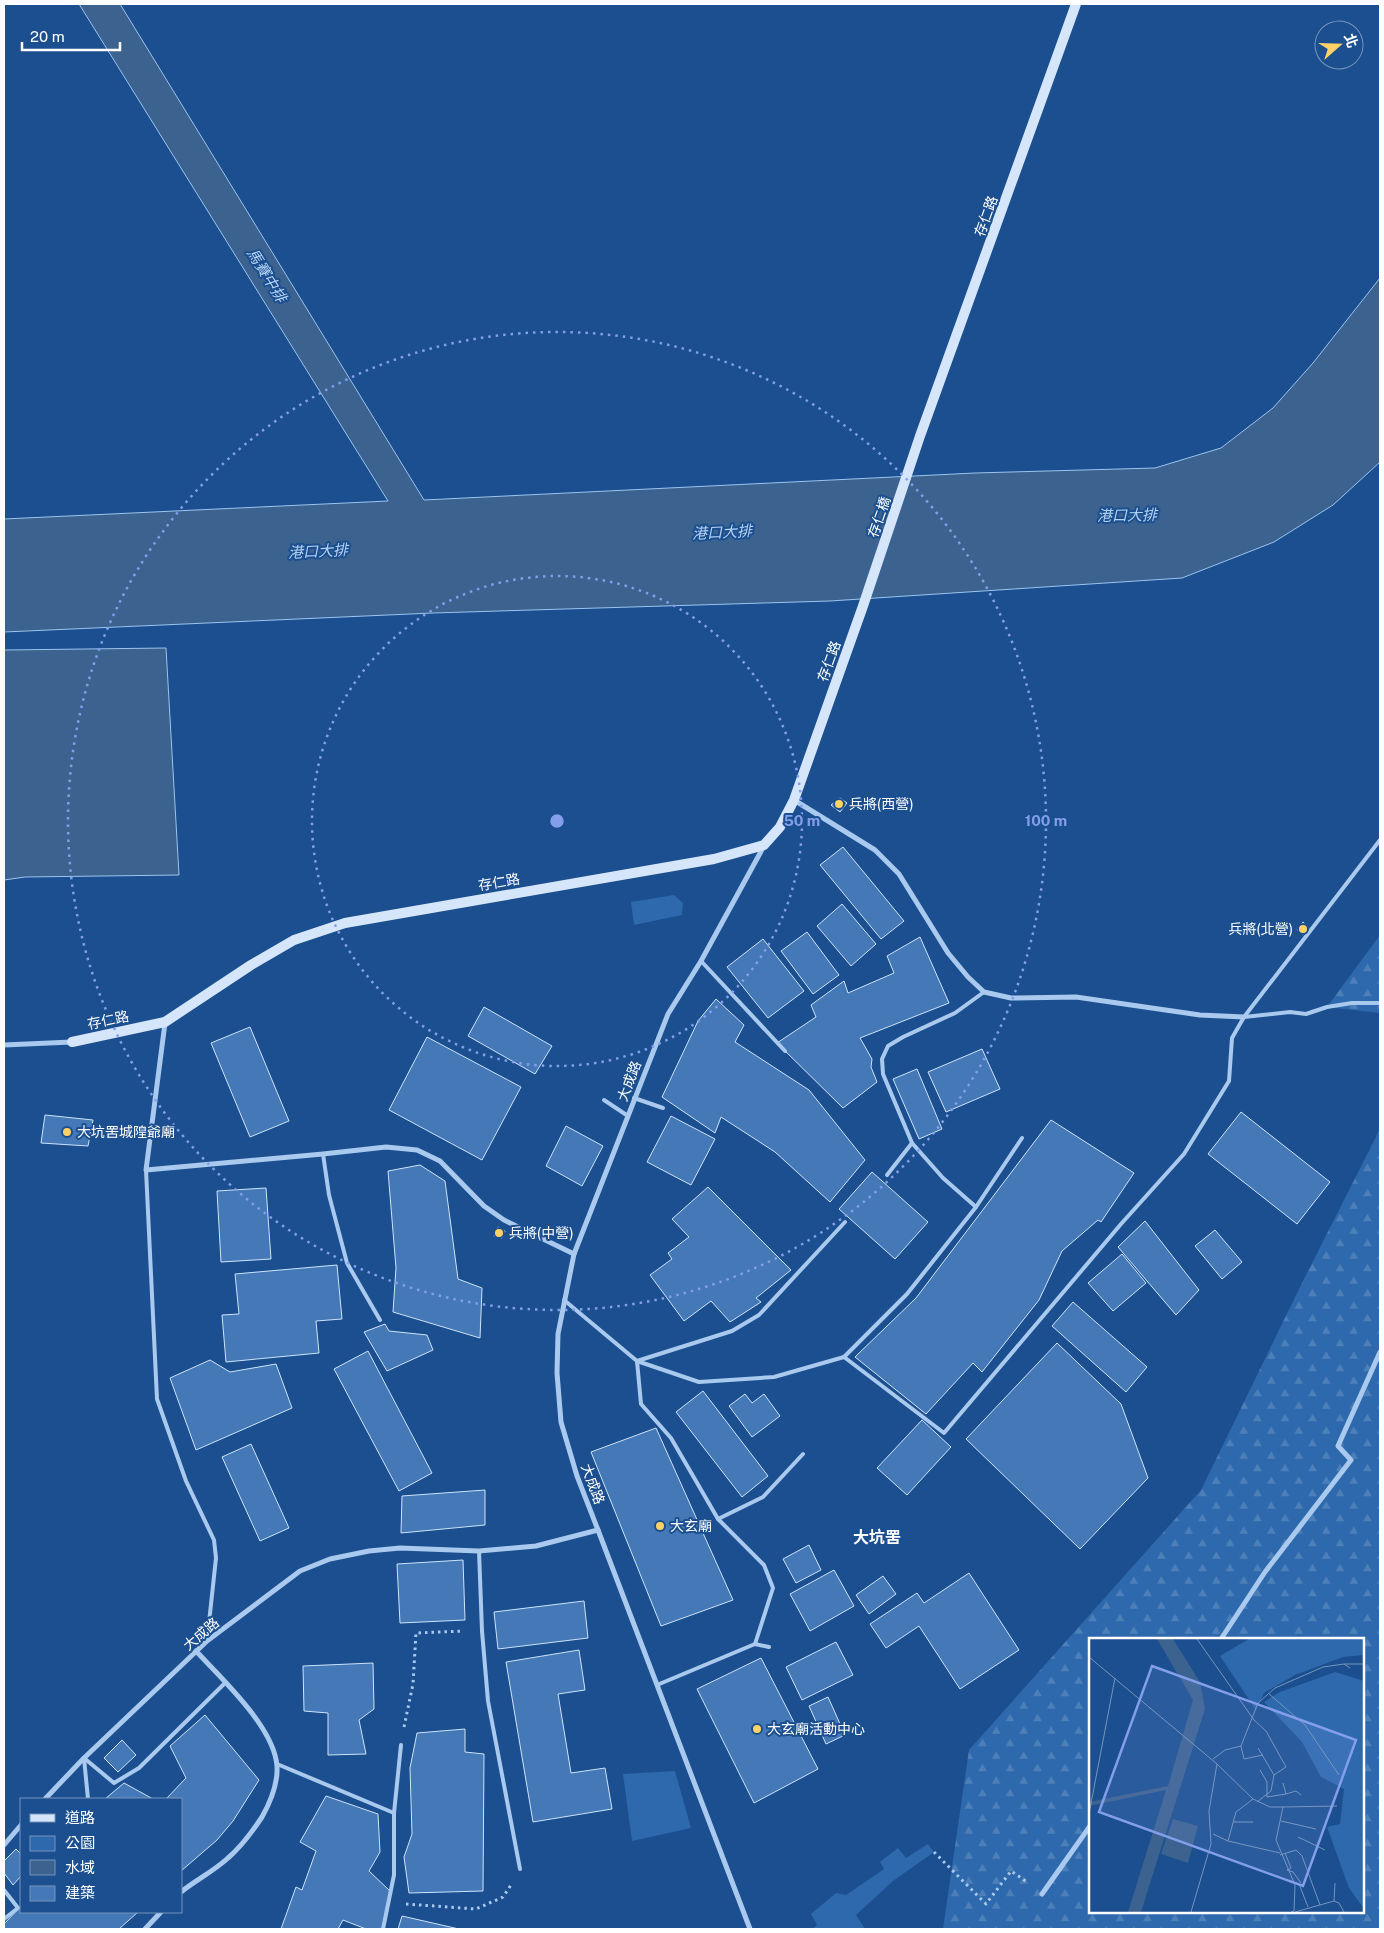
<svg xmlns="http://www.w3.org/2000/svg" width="1384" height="1933" viewBox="0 0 1384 1933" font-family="'Public Sans','Noto Sans TC',sans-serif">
	<defs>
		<pattern id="forest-firs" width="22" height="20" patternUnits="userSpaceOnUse" patternTransform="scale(1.25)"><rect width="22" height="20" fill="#2e69ad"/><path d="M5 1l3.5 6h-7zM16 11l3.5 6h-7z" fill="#4d80b9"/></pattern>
	</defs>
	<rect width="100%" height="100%" fill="#1b4f8f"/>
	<!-- forest -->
	<g fill="url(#forest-firs)" fill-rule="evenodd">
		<polygon points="1380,935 1380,1013 1327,1007"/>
		<path d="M1380,1129V1929H943L969,1750L1201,1490L1301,1285ZM1090,1639H1363V1912H1090Z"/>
	</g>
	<!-- park -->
	<g fill="#2e69ad">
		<polygon points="674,895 683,903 682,915 634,925 631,902"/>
		<polygon points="675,1771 691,1828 632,1841 623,1774"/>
		<polygon points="928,1844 934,1852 893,1881 856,1915 865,1929 812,1929 817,1925 811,1914 836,1893 846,1895 884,1869 880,1862 898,1848 906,1858"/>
	</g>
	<!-- water -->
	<g fill="#3c6290" stroke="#9cc4f0">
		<polygon points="79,4 120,4 424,500 975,473 1155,468 1221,448 1273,408 1313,363 1380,278 1380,462 1333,505 1274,542 1182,578 830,601 433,613 4,632 4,519 388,501"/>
		<polygon points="166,648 179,875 25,877 4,880 4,650"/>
	</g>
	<!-- building -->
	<g fill="#4478b7" stroke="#cfe3fa">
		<polygon points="840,798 847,803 840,812 831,805"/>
		<polygon points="843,847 904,921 881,939 820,865"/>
		<polygon points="842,904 876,944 851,966 817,926"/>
		<polygon points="1303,922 1308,928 1303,935 1297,930"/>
		<polygon points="807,932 839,975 813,994 781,951"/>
		<polygon points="920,937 949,1003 860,1038 872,1059 871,1067 877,1082 843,1108 777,1043 816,1017 811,1005 844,981 848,993 894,973 887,956"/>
		<polygon points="763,939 804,991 768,1018 727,967"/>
		<polygon points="716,999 744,1025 735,1042 809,1090 865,1160 830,1202 775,1152 721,1117 715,1133 662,1097 698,1021"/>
		<polygon points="484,1007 552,1046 535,1074 468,1036"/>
		<polygon points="250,1027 289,1121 250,1137 211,1043"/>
		<polygon points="427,1037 521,1087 482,1160 389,1110"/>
		<polygon points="982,1049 1000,1089 946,1112 928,1072"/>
		<polygon points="917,1069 942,1129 919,1139 893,1079"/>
		<polygon points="1241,1112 1330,1182 1297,1224 1208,1154"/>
		<polygon points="45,1115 93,1120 88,1146 41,1143"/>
		<polygon points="671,1116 715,1139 691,1185 647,1162"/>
		<polygon points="1051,1120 1134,1173 1101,1222 1098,1220 1062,1251 1039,1300 982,1372 973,1363 926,1414 855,1357 916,1298"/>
		<polygon points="566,1126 603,1146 582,1186 546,1166"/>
		<polygon points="420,1165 445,1181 458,1279 482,1288 480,1338 393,1312 396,1268 388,1171"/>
		<polygon points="872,1172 928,1222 895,1259 839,1209"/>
		<polygon points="708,1187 791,1270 756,1298 761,1302 730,1322 711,1301 684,1321 650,1275 672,1259 668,1253 689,1237 672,1219"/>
		<polygon points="266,1188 271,1259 221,1262 217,1191"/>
		<polygon points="1145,1221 1199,1290 1176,1315 1118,1247"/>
		<polygon points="498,1227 505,1231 502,1238 494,1236"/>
		<polygon points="1215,1230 1242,1262 1222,1279 1195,1246"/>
		<polygon points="1122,1254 1146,1283 1113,1311 1088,1283"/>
		<polygon points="337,1265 342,1319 316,1321 319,1353 226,1362 222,1315 239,1314 235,1274"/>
		<polygon points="1073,1302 1147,1367 1126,1392 1052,1326"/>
		<polygon points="385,1324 389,1331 427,1335 433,1350 387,1371 364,1332"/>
		<polygon points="1057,1343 1121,1404 1148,1478 1080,1549 966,1439"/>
		<polygon points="368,1351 432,1473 399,1491 334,1369"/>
		<polygon points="210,1360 230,1372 276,1364 292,1408 196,1450 170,1378"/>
		<polygon points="703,1391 768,1476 742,1497 676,1412"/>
		<polygon points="745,1394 752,1403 764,1394 780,1416 752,1437 729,1406"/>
		<polygon points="922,1420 951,1447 907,1495 877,1468"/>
		<polygon points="656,1428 733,1600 661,1626 591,1452"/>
		<polygon points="251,1444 289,1528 260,1541 222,1457"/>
		<polygon points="485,1490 485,1525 401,1533 402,1496"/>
		<polygon points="809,1545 821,1570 796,1583 783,1559"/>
		<polygon points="463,1560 465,1620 400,1623 397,1564"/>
		<polygon points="834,1570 854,1606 810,1631 790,1594"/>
		<polygon points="969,1573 1019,1650 960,1689 919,1626 886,1648 870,1624 917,1593 924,1603"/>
		<polygon points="883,1576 896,1594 869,1614 856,1595"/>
		<polygon points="584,1601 588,1638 498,1649 494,1612"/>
		<polygon points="836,1642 853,1675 802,1700 786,1667"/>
		<polygon points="579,1650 585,1690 558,1694 571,1773 605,1768 612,1809 533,1822 506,1662"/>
		<polygon points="761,1658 818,1769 754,1803 697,1689"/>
		<polygon points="373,1663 374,1709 359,1720 366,1754 328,1755 328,1713 304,1711 303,1666"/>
		<polygon points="828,1697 845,1735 826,1744 809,1706"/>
		<polygon points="205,1715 259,1780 233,1821 217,1840 181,1871 181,1799 166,1799 186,1778 170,1746"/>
		<polygon points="465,1729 465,1752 484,1754 483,1891 409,1893 404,1857 412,1834 410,1768 417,1733"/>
		<polygon points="122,1740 136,1755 118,1772 104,1758"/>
		<polygon points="124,1783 153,1799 105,1799"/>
		<polygon points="326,1796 378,1814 380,1852 369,1871 391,1892 383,1929 366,1929 343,1920 338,1929 281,1929 296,1887 302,1890 316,1851 300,1842"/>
		<polygon points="16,1849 21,1854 21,1876 13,1885 4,1873 4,1861"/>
		<polygon points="21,1906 21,1912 138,1912 119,1929 4,1929 4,1924"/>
		<polygon points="402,1916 459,1929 398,1929"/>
	</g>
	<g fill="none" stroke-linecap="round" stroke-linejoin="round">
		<!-- path -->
		<g stroke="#a9c9ee" stroke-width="3" stroke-dasharray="2.5 4" stroke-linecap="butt">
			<polyline points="404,1727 413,1684 416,1633 464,1631"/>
			<polyline points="934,1852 986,1904 1011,1871 1027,1882"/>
			<polyline points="406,1904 476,1909 503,1897 511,1885"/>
		</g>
		<!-- lane -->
		<g stroke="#a9c9ee" stroke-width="4">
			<polyline points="701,961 785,1051"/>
			<polyline points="1244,1017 1290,1012 1306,1014 1327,1007 1352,1003 1380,1003"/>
			<polyline points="634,1098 663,1108"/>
			<polyline points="604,1100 628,1116"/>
			<polyline points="323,1154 329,1195 347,1263 380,1320"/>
			<polyline points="146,1170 157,1399 186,1481 214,1540 216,1558 207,1641"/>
			<polyline points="887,1175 912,1143"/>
			<polyline points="976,1207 943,1178 912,1143 883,1074 882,1059 888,1046 903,1037 955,1013 984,992"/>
			<polyline points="564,1300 637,1361 699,1382 774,1377 844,1357 907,1294 976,1207 1022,1138"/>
			<polyline points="844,1357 944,1433 1121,1224 1184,1154 1229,1081 1232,1038 1244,1017 1380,840"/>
			<polyline points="803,1454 763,1497 718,1519 671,1438 641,1404 637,1361 732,1331 759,1315 845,1222"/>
			<polyline points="718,1519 764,1565 773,1588 755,1644"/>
			<polyline points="479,1551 482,1631 488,1701 520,1869"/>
			<polyline points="657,1685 755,1644 769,1647"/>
			<polyline points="84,1758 114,1783 139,1768 225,1683"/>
			<polyline points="84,1758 88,1799"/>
			<polyline points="277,1764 394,1813"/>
			<polyline points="4,1890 18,1908 4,1919"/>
			<polyline points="383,1929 394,1875 394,1813 401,1745"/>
		</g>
		<!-- street -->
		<g stroke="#a9c9ee" stroke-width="5">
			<polyline points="794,800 875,850 899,874 948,953 968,977 984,992 1011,998 1076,997 1200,1015 1244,1017"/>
			<polyline points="165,1023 146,1170 323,1154 386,1147 417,1150 440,1161 484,1206 504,1220 574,1254"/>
			<polyline points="4,1045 72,1042"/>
			<polyline points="598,1530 750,1929"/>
			<polyline points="1221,1639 1265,1572 1351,1460 1338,1446 1380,1352"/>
			<polyline points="45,1799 84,1758 207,1641 300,1571 330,1559 369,1551 400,1548 479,1551 536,1546 598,1530 577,1476 561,1422 557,1373 558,1334 574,1254 668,1014 701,961 764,846"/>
			<polyline points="4,1845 21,1825"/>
			<path d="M181,1892C196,1880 214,1871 228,1858C242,1846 252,1832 262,1817C271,1801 278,1784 277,1766C274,1727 222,1679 196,1651"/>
			<polyline points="1042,1894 1090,1826"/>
			<polyline points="145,1929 161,1912"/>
		</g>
		<!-- secondary -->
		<polyline stroke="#d6e6fa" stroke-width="10" points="72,1042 165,1022 251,965 294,940 345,923 714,859 764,845 780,827 794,800 863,606 920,436 1076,4"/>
	</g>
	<!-- distance rings -->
	<g fill="none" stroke="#839eea" stroke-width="2.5" stroke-dasharray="2.5 5">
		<circle cx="557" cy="821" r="245"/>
		<circle cx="557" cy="821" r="489"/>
	</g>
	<!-- markers -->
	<g fill="#ffd166" stroke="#1b4f8f" stroke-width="2">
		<circle cx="839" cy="804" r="5"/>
		<circle cx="1303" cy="929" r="5"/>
		<circle cx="67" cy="1132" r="5"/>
		<circle cx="499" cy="1233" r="5"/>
		<circle cx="660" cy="1526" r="5"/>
		<circle cx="757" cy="1729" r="5"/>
	</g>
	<g text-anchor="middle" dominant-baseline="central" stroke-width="4" stroke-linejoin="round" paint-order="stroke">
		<!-- street labels -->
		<g font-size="14" fill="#fff" stroke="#1b4f8f">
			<text transform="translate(986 216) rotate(-70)">存仁路</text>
			<text transform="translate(879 517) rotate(-71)">存仁橋</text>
			<text transform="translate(829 661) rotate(-70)">存仁路</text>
			<text transform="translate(499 882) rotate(-10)">存仁路</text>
			<text transform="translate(108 1020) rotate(-12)">存仁路</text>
			<text transform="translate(629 1081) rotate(-69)">大成路</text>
			<text transform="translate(593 1484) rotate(70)">大成路</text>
			<text transform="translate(201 1634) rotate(-40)">大成路</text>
		</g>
		<!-- poi labels -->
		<g font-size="14" fill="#fff" stroke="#1b4f8f" text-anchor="start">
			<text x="849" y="804">兵將(西營)</text>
			<text x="1293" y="929" text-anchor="end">兵將(北營)</text>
			<text x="77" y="1132">大坑罟城隍爺廟</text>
			<text x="509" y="1233">兵將(中營)</text>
			<text x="670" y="1526">大玄廟</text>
			<text x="767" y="1729">大玄廟活動中心</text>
		</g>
		<!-- water labels -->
		<g font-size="15" font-style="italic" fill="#b5d3f5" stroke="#1b4f8f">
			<text transform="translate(267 275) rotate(58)">馬賽中排</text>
			<text transform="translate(1127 515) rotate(-1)">港口大排</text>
			<text transform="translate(722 532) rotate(-3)">港口大排</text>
			<text transform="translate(318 551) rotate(-3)">港口大排</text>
		</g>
		<!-- quarter labels -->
		<g font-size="16" font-weight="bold" fill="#fff" stroke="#1b4f8f">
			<text x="877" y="1537">大坑罟</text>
		</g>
	</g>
	<!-- overview -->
	<g transform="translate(1089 1638)">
		<rect width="275" height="275" fill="#1b4f8f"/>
		<path d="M160,1H275V17L254,19L206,37L175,55L167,72L131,18ZM246,34L275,43V271L260,250L238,189L251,186L255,151L232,139L213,104L175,64L191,54Z" fill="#2e69ad"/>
		<path d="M68,1H84L111,44L116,71L52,274H39L77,152L0,168V164L79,148L104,62ZM84,181L109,188L99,225L72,216Z" fill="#3c6290"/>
		<path fill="none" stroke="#7695bc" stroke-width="1" d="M108,1L165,82L177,93L197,129L185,137M0,19L128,126L120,173L122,206L102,274M255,26H275M179,55L216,87L250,137M152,108L155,121L174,117M124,121L136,112L152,108L169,65L186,50L234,29L255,26L261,30M128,126L164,161L181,169H194L187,202L206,247L205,273L202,274M171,132L178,144V159L197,156L194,145M197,156L207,153L212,157M168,164L182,153L185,137L169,110M194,169L248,168M0,176L26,40M192,183L227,191M144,184H164M124,196L139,203L147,174L164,161M209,199L236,212M139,203L191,215M196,215L202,230L198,232L204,234L212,245M191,217L207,212L213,218L231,267M210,246L219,269M245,263L246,245M206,274L245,263L250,265L255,274"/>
		<path fill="#839eea" fill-opacity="0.15" stroke="#839eea" stroke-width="2.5" d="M63,28L267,102L214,248L10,174Z"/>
		<rect width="275" height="275" fill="none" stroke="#fff" stroke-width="2.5"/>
	</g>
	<circle cx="557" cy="821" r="8" fill="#839eea" stroke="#1b4f8f" stroke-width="2.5"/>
	<g font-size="15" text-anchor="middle" font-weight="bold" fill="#839eea" stroke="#1b4f8f" stroke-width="4" stroke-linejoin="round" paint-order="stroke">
		<text x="802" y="826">50 m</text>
		<text x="1046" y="826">100 m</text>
	</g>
	<!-- border -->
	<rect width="1384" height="1933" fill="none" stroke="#ffffff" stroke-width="10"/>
	<!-- legend -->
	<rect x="20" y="1798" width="162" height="115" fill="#1b4f8f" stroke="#7695bc"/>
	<rect x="30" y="1814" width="25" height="8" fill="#d6e6fa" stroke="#7695bc"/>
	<text x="65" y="1823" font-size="15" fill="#ffffff">道路</text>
	<rect x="30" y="1836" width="25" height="15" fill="#2e69ad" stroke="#7695bc"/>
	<text x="65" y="1848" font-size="15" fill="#ffffff">公園</text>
	<rect x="30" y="1860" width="25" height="15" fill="#3c6290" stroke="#7695bc"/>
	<text x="65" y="1873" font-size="15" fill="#ffffff">水域</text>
	<rect x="30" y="1886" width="25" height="15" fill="#4478b7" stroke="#7695bc"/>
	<text x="65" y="1898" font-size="15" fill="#ffffff">建築</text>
	<!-- north arrow -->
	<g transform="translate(1339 45) rotate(70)"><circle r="24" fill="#1b4f8f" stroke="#7695bc"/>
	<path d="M0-4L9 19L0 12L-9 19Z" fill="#ffd166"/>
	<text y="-8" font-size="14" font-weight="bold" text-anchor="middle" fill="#ffffff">北</text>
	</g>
	<!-- scale -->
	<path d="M22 42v8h98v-8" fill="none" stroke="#ffffff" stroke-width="2.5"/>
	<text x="30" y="42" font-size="15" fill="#ffffff" stroke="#1b4f8f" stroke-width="4" paint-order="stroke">20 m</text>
</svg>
